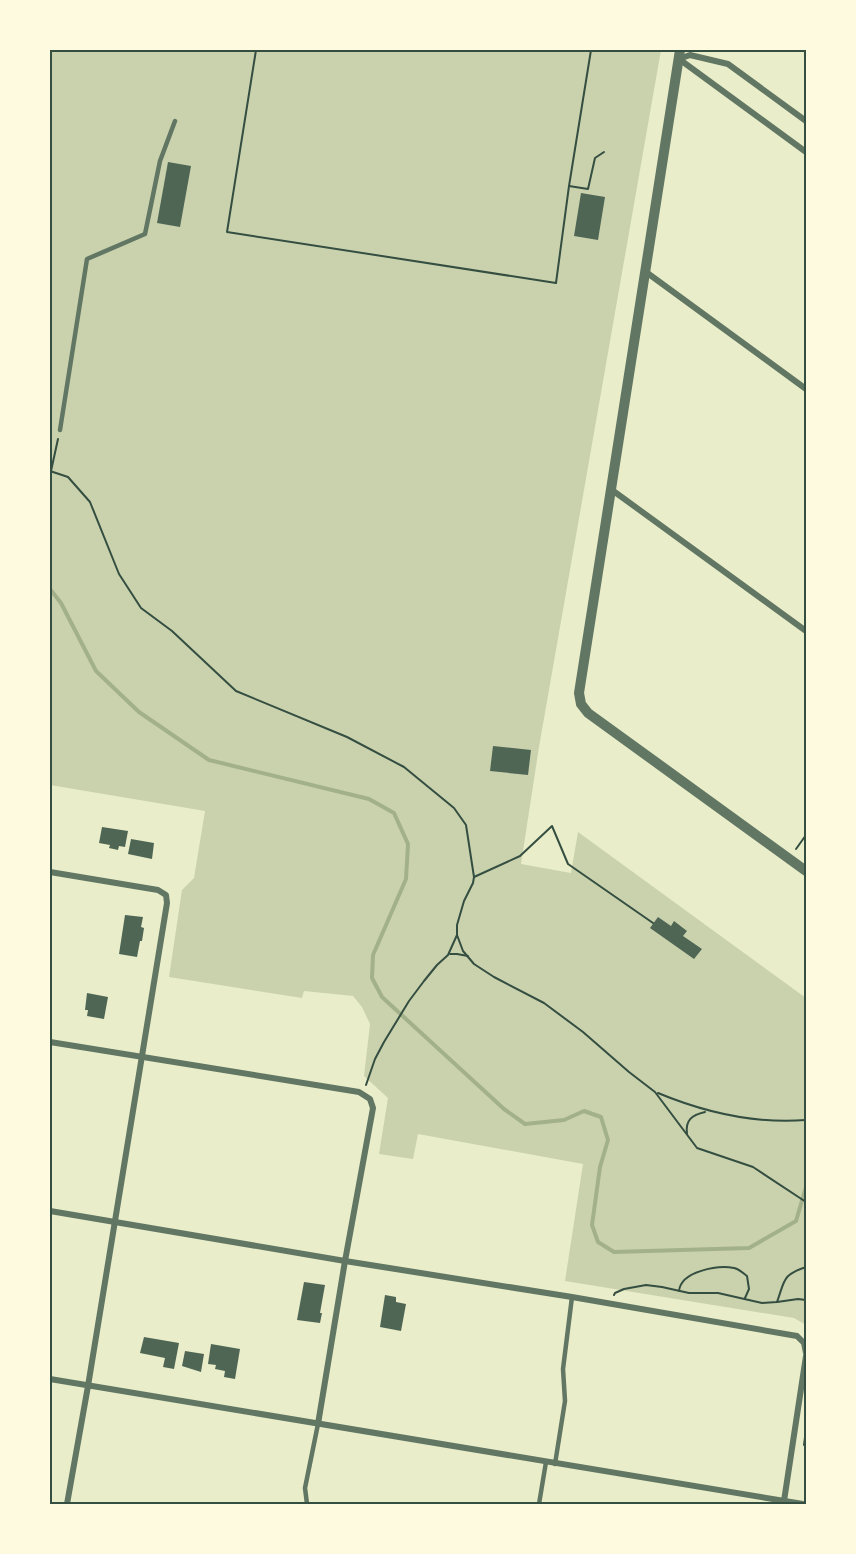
<svg xmlns="http://www.w3.org/2000/svg" width="856" height="1554" viewBox="0 0 856 1554" font-family="Rubik,sans-serif">
	<rect width="100%" height="100%" fill="#e9edc9"/>
	<!-- green -->
	<polygon fill="#cad2ad" points="50,50 661,50 539,747 521,864 571,873 578,832 806,998 806,1325 794,1318 565,1281 583,1164 418,1134 413,1159 379,1154 388,1098 364,1076 370,1024 362,1007 353,996 304,991 302,998 169,977 182,890 194,878 205,811 50,785"/>
	<g fill="none" stroke-linecap="round" stroke-linejoin="round">
		<!-- stream -->
		<polyline stroke="#a3b18a" stroke-width="4" points="50,589 61,603 96,671 139,712 209,760 369,799 394,813 408,844 406,879 373,955 372,978 382,997 504,1109 525,1124 564,1120 584,1111 601,1117 608,1140 600,1167 592,1225 598,1242 614,1252 749,1248 796,1221 806,1187"/>
	</g>
	<!-- building -->
	<g fill="#4f6655">
		<polygon points="168,162 191,166 180,227 157,223"/>
		<polygon points="581,193 605,197 598,240 574,236"/>
		<polygon points="493,746 531,750 528,775 490,771"/>
		<polygon points="102,827 128,831 125,847 119,846 118,850 109,848 110,845 99,843"/>
		<polygon points="131,839 154,843 152,859 128,854"/>
		<polygon points="125,915 143,917 141,927 144,928 142,941 140,941 137,957 119,954"/>
		<polygon points="658,917 671,926 674,921 687,931 683,936 702,949 694,959 650,928"/>
		<polygon points="87,993 108,997 104,1019 87,1016 88,1010 85,1010"/>
		<polygon points="304,1282 325,1285 320,1313 322,1313 320,1323 297,1320"/>
		<polygon points="385,1295 396,1297 396,1302 406,1304 401,1331 380,1327"/>
		<polygon points="144,1337 179,1343 174,1369 163,1367 165,1358 140,1353"/>
		<polygon points="211,1344 240,1349 235,1379 224,1377 225,1371 215,1369 216,1365 208,1364"/>
		<polygon points="185,1351 204,1354 201,1372 182,1366"/>
	</g>
	<g fill="none" stroke-linecap="round" stroke-linejoin="round">
		<!-- path -->
		<g stroke="#344e41" stroke-width="2">
			<polyline points="256,50 227,232 556,283 569,186 591,50 586,50"/>
			<polyline points="569,186 588,189 595,158 604,152"/>
			<polyline points="50,471 68,477 90,502 119,574 141,608 172,631 236,691 347,737 404,767 454,808 466,825 474,877 473,883 464,901 457,925 457,935 463,951 474,964 494,977 544,1003 583,1032 629,1072 655,1092 697,1148 753,1167 806,1202"/>
			<polyline points="51,471 58,439"/>
			<polyline points="796,849 806,835"/>
			<polyline points="474,877 520,856 552,826 568,864 653,923"/>
			<polyline points="450,954 457,954 468,956"/>
			<polyline points="366,1085 375,1059 384,1042 409,1001 424,981 437,965 448,955 457,935"/>
			<path d="M658,1093C706,1113 754,1124 806,1120"/>
			<path d="M687,1134C685,1120 692,1115 705,1112"/>
			<path d="M679,1291C681,1271 718,1265 734,1268C739,1269 743,1273 747,1276L749,1289L745,1298"/>
			<path d="M614,1295L615,1293L624,1289L646,1285L662,1287L689,1293H718L762,1303L777,1302C785,1280 782,1275 806,1267"/>
			<polyline points="777,1302 798,1299 806,1300"/>
			<polyline points="804,1445 806,1430"/>
		</g>
		<!-- service -->
		<g stroke="#617663" stroke-width="4.5">
			<polyline points="60,430 87,259 145,234 160,161 175,121"/>
			<polyline points="555,1464 565,1401 563,1369 572,1297"/>
			<polyline points="307,1504 305,1488 318,1424"/>
			<polyline points="539,1504 546,1462"/>
		</g>
		<!-- minor -->
		<g stroke="#617663" stroke-width="6">
			<polyline points="679,59 806,152"/>
			<polyline points="679,59 690,55 728,64 806,121"/>
			<polyline points="646,272 806,389"/>
			<polyline points="612,490 806,631"/>
			<polyline points="50,872 158,890 166,895 167,903 88,1386 67,1504"/>
			<polyline points="50,1042 359,1092 370,1099 373,1108 345,1261 318,1424"/>
			<polyline points="50,1211 345,1261 572,1297 797,1336 804,1343 806,1353"/>
			<polyline points="50,1379 803,1504"/>
			<polyline points="784,1501 806,1356"/>
		</g>
		<!-- tertiary -->
		<polyline stroke="#617663" stroke-width="10" points="680,50 579,693 581,704 588,713 806,871"/>
	</g>
	<!-- border -->
	<rect width="856" height="1554" fill="none" stroke="#fefae0" stroke-width="102"/>
	<rect x="51" y="51" width="754" height="1452" fill="none" stroke="#344e41" stroke-width="2"/>
</svg>
